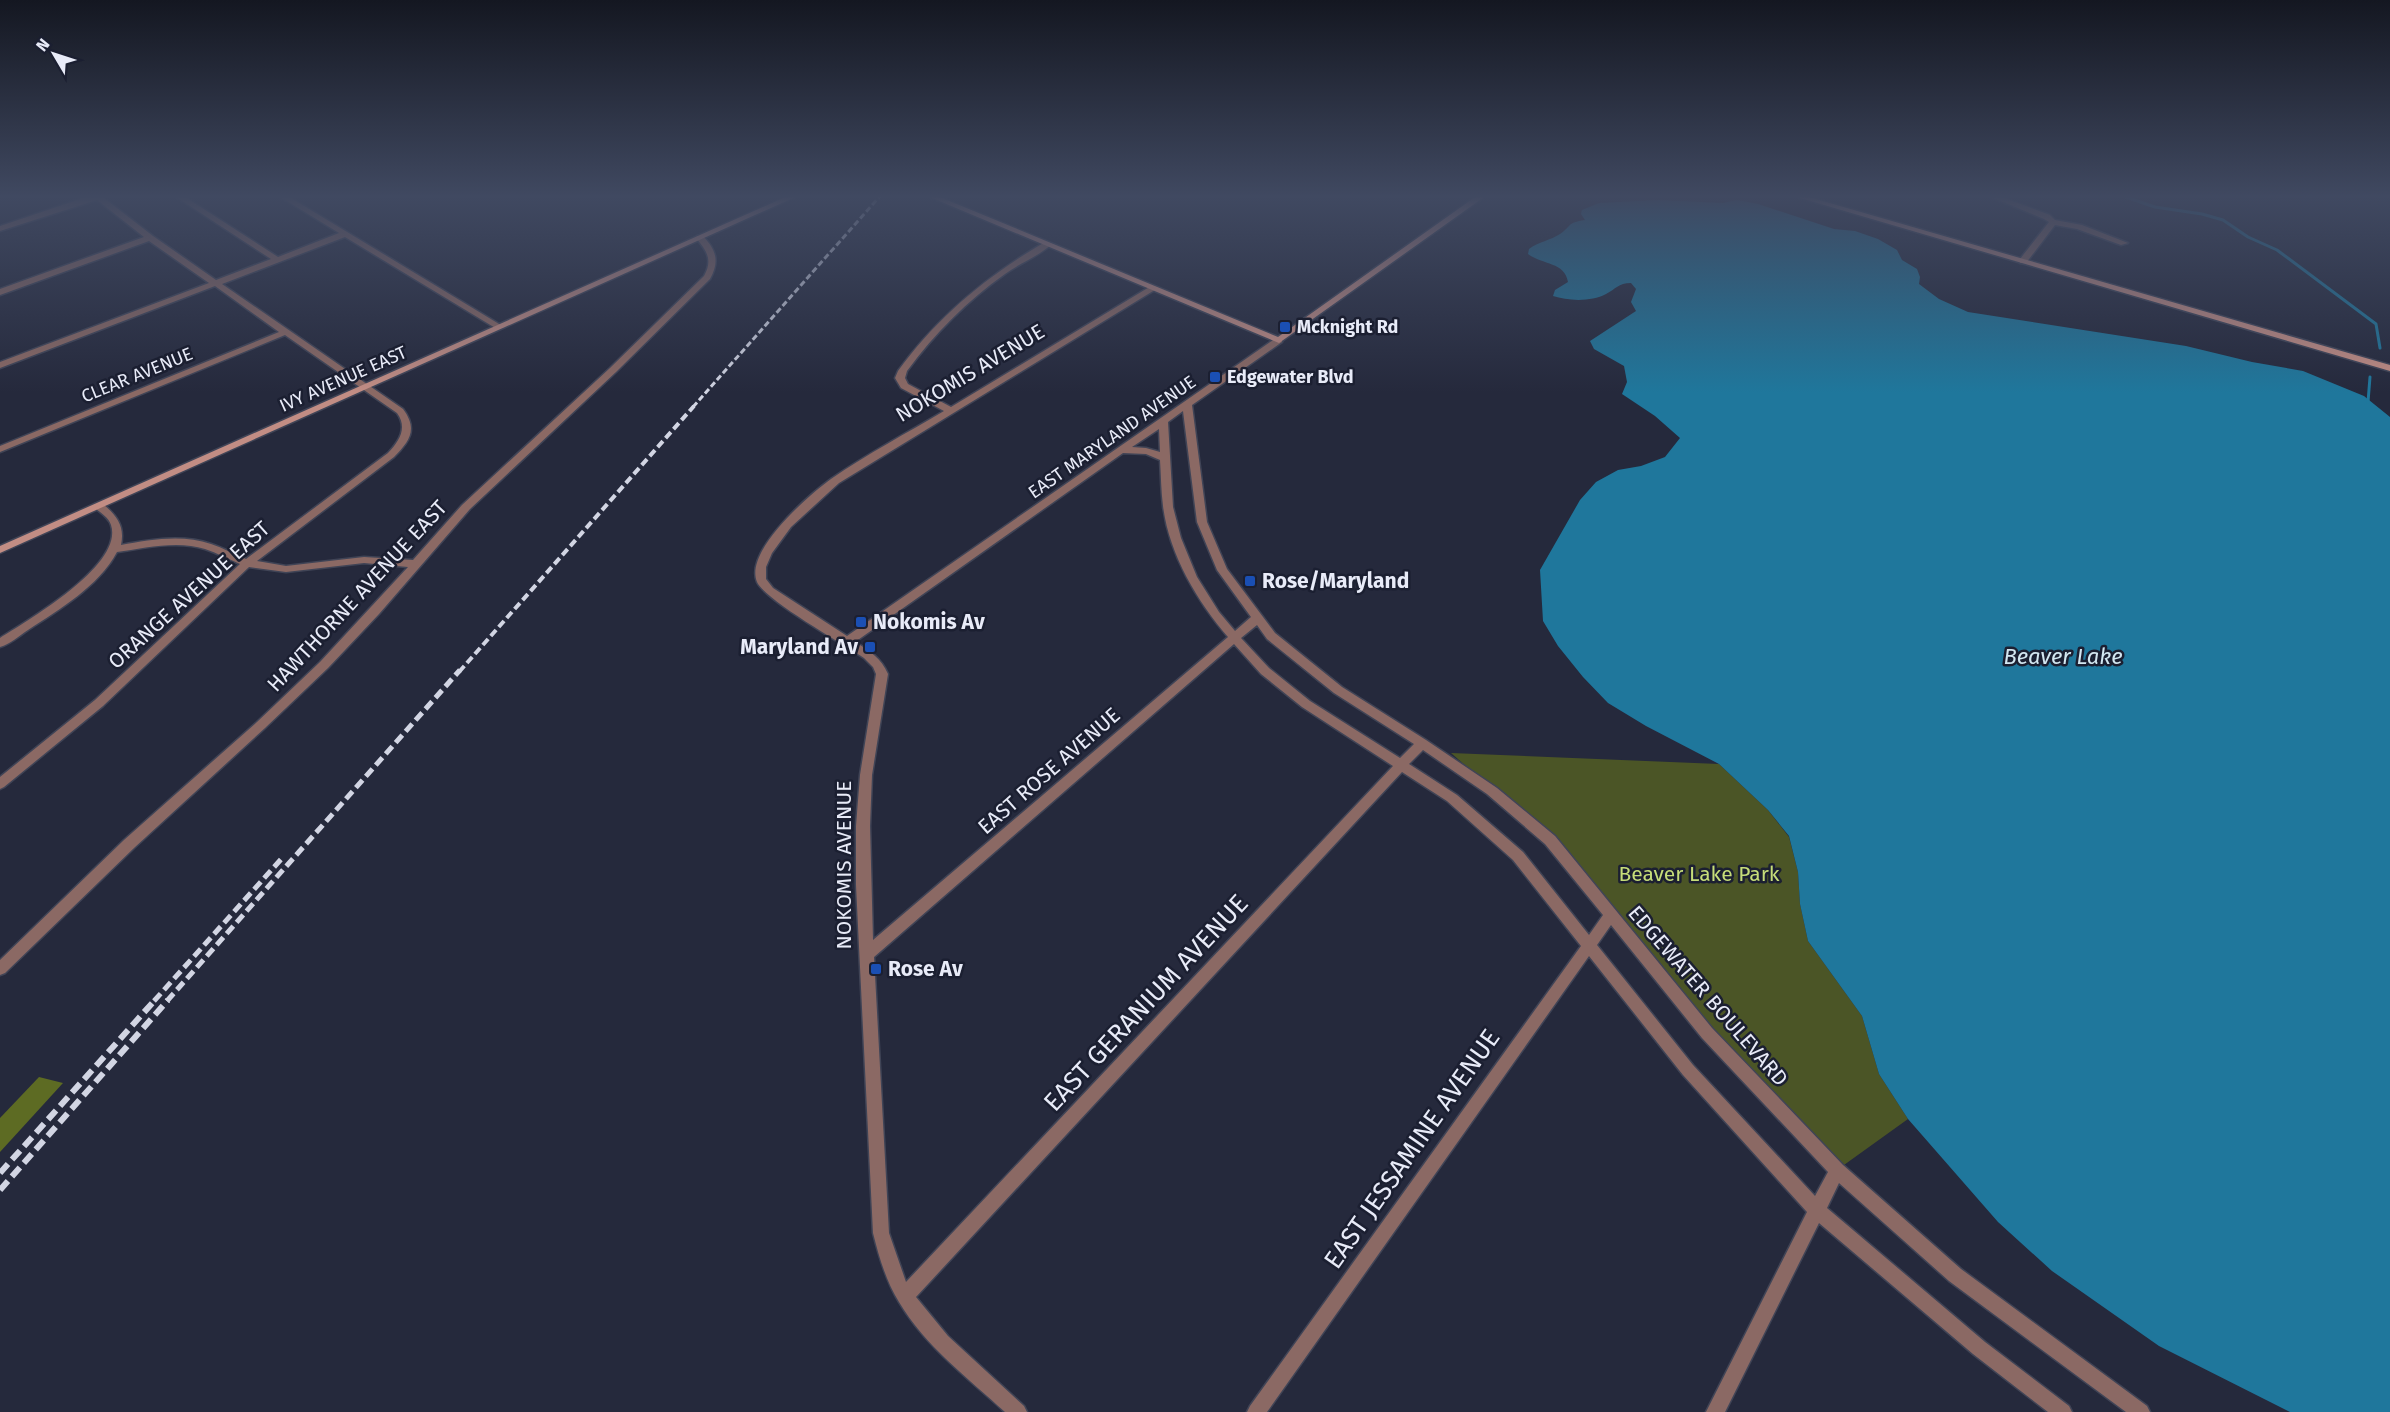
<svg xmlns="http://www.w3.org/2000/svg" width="2390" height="1412" viewBox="0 0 2390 1412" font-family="'Fira Sans',sans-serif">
	<rect width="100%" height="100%" fill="#25293c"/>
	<!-- green -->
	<polygon fill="#4b5526" points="1451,753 1719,764 1768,810 1789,837 1798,872 1800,904 1808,941 1862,1016 1879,1074 1908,1119 1837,1170 1707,1033 1550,840"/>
	<!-- forest -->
	<polygon fill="#5d6b23" points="39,1077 63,1083 0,1152 0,1118"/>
	<!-- water -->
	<path fill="#1f779c" d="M1658,200L1723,203L1737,200L1758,204L1834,229L1855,231L1878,239L1897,250L1902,260L1917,269L1920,277L1919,284L1939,299L1968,312L2186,346L2252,362L2303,371L2364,396L2390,417V1412H2290L2159,1346L2052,1271L1998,1222L1908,1119L1879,1074L1862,1016L1808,941L1800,904L1798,872L1789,836L1768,810L1719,764L1646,726L1608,703L1583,677L1558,646L1543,621L1540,570L1580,500L1596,482L1618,470L1641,466L1665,457L1680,438L1655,416L1622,394L1627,382L1624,366L1594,349L1590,341L1636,311L1631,302L1636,289L1631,283C1618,283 1616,289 1606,294C1591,302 1568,301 1553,296L1555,290L1568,282C1565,262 1543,265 1528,254L1529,249C1538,242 1551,240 1560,234C1573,225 1566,223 1585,220L1581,214L1582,210L1599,203Z"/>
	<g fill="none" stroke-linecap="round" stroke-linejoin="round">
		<!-- stream -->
		<g stroke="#1f779c" stroke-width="3">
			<polyline points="2120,195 2155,207 2202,214 2223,220 2248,237 2277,250 2376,324 2380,348"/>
			<polyline points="2368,402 2370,377"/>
		</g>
		<!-- street casing -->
		<g stroke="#404456" stroke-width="3">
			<g id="street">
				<path d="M92,195H108L104,198L153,236L216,280L271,259L173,195H182L278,257L339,233L277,195H286L504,327L497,329L345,237L222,284L403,409C418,429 410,441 394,457L257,561L286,566L364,557L413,560L462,505L610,368L704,276C713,260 707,251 696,238L697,236H703C716,250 720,261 710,279L616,372L470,509L379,614L328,668L265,728L134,848L5,973L0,975V960L124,840L257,722L320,662L408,567L364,563L286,572L249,567L103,706L4,787L0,789V777L95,700L240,564C228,559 217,553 205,549C178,540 144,548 117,552C99,586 60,609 28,630C19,636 10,644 0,647V638C28,620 124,565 111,525C109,518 101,513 95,508L94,506L95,504H103C117,516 125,526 121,545C149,540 182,534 211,544C223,548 234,554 246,559L388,453C399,441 408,428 397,413L285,335L0,452V446L279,332L215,286L0,368V362L209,283L149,241L0,295V289L144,237L97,200L0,231V226Z"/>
				<polygon points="1986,195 1996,195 2050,215 2055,220 2082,225 2128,243 2121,245 2077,229 2055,225 2026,263 2020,263 2020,259 2049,222 2044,219"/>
				<path d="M1045,242L1052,244C1039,256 1020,263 1005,274C967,301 935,333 907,371L905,378L908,384L951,407L1151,286L1158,288L839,483L791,527L772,553L766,567V579L773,588L847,636L1276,338H1282V342L1192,405L1207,522L1227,569L1275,633L1342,687L1426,740L1497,788L1555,836L1712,1028L1843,1165L1961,1269L2147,1406L2150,1412H2126L1949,1281L1839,1183L1827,1208L1985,1342L2069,1406L2072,1412H2048L1973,1354L1819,1223L1725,1412H1706L1807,1212L1683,1075L1589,956L1267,1412H1247L1250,1406L1581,946L1513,860L1447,801L1402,772L916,1297L948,1336L1024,1406L1027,1412H1005C968,1378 925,1346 899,1302C886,1281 879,1257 873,1233L856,885V826L860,775L876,674L873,667L864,658C843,644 765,600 757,582C744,551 809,495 831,479C867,454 907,433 944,411L901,388L895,378L898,371C938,316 987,276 1045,242ZM1183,411L1197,522L1217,570L1251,617L1235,631L1219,612L1197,577L1181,538L1173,507L1168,422ZM1159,429L1160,452L1146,448L1132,447ZM1123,453L1146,454L1160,460C1161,475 1161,491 1163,506C1169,554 1197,601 1228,637L873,940L870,826L872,775L888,674C881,658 870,651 855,642ZM1257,625L1267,639L1334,693L1414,744L1400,758L1310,701L1269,668L1241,638ZM1234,644L1261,674L1302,707L1393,766L906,1282L889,1233L874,957ZM1423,750L1487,794L1545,844L1603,915L1589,935L1523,852L1457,795L1409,764ZM1611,925L1702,1038L1828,1172L1815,1196L1693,1065L1597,945Z"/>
			</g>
		</g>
		<!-- secondary casing -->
		<g stroke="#404456" stroke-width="3">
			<g id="secondary">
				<polygon points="790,195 800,195 0,553 0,546"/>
				<polygon points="925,195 935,195 1278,337 1478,195 1487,195 1279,343"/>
				<polygon points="1790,195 1802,195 2390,365 2390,371"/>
			</g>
		</g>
		<!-- street -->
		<use href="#street" fill="#8b6964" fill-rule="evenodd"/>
		<!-- secondary -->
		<use href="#secondary" fill="#c28d84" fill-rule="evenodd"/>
		<!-- rail-far3 -->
		<polyline stroke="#d2d5e3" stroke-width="3" stroke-dasharray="6 3" stroke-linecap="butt" points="693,407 881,195"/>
		<!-- rail-far2 -->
		<polyline stroke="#d2d5e3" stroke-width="4" stroke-dasharray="8 4" stroke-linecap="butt" points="459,672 694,406"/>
		<!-- rail-far1 -->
		<g stroke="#d2d5e3" stroke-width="5" stroke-dasharray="10 5" stroke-linecap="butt">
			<polyline points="154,1001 284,856"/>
			<polyline points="167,1001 460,670"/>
		</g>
		<!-- rail -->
		<g stroke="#d2d5e3" stroke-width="6" stroke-dasharray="12 6" stroke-linecap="butt">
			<polyline points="0,1173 155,1000"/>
			<polyline points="0,1190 168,1000"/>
		</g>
	</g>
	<!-- sky -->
	<linearGradient id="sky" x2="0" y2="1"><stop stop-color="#141721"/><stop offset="0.5" stop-color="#404961"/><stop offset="1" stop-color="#404961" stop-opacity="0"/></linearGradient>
	<rect width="2390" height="393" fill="url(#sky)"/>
	<!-- markers -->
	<g fill="#1a4fb4" stroke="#1b1f31" stroke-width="2">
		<rect x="1279" y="321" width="12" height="12" rx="3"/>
		<rect x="1209" y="371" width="12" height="12" rx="3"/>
		<rect x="1244" y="575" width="12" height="12" rx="3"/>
		<rect x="855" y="616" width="12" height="12" rx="3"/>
		<rect x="864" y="641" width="12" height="12" rx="3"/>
		<rect x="870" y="963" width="12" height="12" rx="3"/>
	</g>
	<g text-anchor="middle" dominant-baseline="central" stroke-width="5" stroke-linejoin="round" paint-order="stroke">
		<!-- far-poi labels -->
		<g font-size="18" font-weight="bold" fill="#e8ebf8" stroke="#1b1f31" text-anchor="start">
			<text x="1297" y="327">Mcknight Rd</text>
			<text x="1227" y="377">Edgewater Blvd</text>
		</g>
		<!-- far-street labels -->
		<g font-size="18" fill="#e8ebf8" stroke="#1b1f31">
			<text transform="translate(137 375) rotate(-22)">CLEAR AVENUE</text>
			<text transform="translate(343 379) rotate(-24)">IVY AVENUE EAST</text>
			<text transform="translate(1112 437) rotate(-35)">EAST MARYLAND AVENUE</text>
		</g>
		<!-- street labels -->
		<g font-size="21" fill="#e8ebf8" stroke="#1b1f31">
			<text transform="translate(970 373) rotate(-31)">NOKOMIS AVENUE</text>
			<text transform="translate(189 595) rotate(-42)">ORANGE AVENUE EAST</text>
			<text transform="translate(357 596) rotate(-47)">HAWTHORNE AVENUE EAST</text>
			<text transform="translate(1049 771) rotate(-41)">EAST ROSE AVENUE</text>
			<text transform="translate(844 865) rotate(-90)">NOKOMIS AVENUE</text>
			<text transform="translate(1708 996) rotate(49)">EDGEWATER BOULEVARD</text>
		</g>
		<!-- poi labels -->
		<g font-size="21" font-weight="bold" fill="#e8ebf8" stroke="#1b1f31" text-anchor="start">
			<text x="1262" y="581">Rose/Maryland</text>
			<text x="873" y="622">Nokomis Av</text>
			<text x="858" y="647" text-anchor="end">Maryland Av</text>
			<text x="888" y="969">Rose Av</text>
		</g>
		<!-- park labels -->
		<g font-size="21" fill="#c6dd79" stroke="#1b1f31">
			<text x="1699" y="874">Beaver Lake Park</text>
		</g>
		<!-- water labels -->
		<g font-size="22" font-style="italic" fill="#d3e7f1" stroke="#1b1f31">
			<text x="2063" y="656">Beaver Lake</text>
		</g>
		<!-- near-street labels -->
		<g font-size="26" fill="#e8ebf8" stroke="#1b1f31">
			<text transform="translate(1146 1003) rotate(-47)">EAST GERANIUM AVENUE</text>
			<text transform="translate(1412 1149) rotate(-55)">EAST JESSAMINE AVENUE</text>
		</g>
	</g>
	<!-- north arrow -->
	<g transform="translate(54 54) rotate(309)" stroke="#1b1f31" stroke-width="4.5" paint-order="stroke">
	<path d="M0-4.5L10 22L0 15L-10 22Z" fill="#e8ebf8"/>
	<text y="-9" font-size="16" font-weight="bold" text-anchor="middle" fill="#e8ebf8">N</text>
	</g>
</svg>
